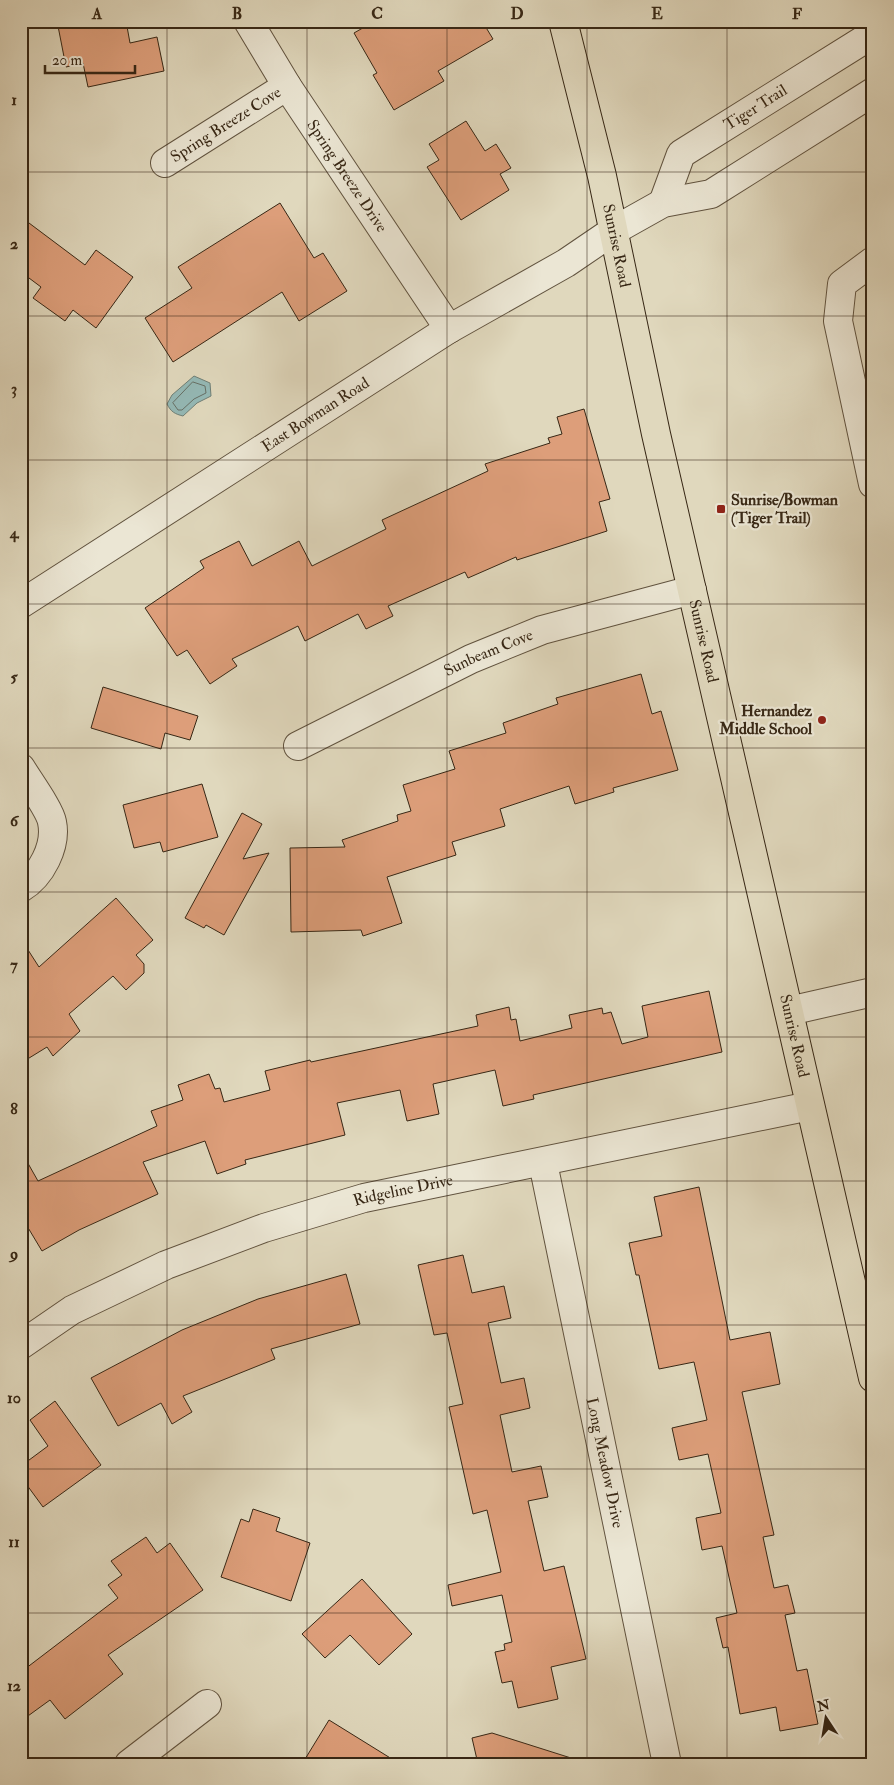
<svg xmlns="http://www.w3.org/2000/svg" width="894" height="1785" viewBox="0 0 894 1785" font-family="'IM FELL Double Pica',serif">
	<rect width="100%" height="100%" fill="#e0d8bd"/>
	<filter id="stains"><feTurbulence type="fractalNoise" baseFrequency=".004" numOctaves="4"/><feColorMatrix values="0 0 0 0 .2 0 0 0 0 .09 0 0 0 0 .02 0 0 0 .5 -.17"/></filter>
	<radialGradient id="worn" r=".72"><stop offset=".6" stop-color="#630" stop-opacity="0"/><stop offset="1" stop-color="#630" stop-opacity=".3"/></radialGradient>
	<!-- water -->
	<path fill="#94b9b6" stroke="#6f7f76" d="M194,376L210,383L211,396L197,403L183,416C175,414 171,412 167,404L172,395Z"/>
	<g fill="none" stroke-linecap="round" stroke-linejoin="round">
		<!-- shore -->
		<polygon stroke="#667066" stroke-width="1" points="193,382 205,386 206,393 194,399 182,410 178,410 173,403"/>
	</g>
	<!-- building -->
	<g fill="#dd9e7a" stroke="#372715">
		<polygon points="57,21 126,21 130,43 157,37 164,71 88,87 83,63 66,67"/>
		<polygon points="375,21 482,21 493,39 438,71 444,81 394,110 373,75 377,73 354,33"/>
		<polygon points="466,121 485,151 496,144 511,168 500,174 509,190 461,220 427,167 439,160 429,144"/>
		<polygon points="280,203 314,258 323,253 347,291 299,321 282,292 173,362 145,318 192,288 178,267"/>
		<polygon points="21,217 85,265 96,250 133,277 96,328 73,310 65,321 33,298 41,287 21,272"/>
		<polygon points="584,409 610,499 599,502 607,531 517,560 516,557 468,578 465,572 388,606 393,616 366,629 358,614 305,641 298,626 232,659 237,666 210,684 187,650 177,656 145,608 204,568 200,561 239,541 252,566 299,541 312,566 386,529 382,520 488,471 485,464 550,443 548,438 562,434 557,417"/>
		<polygon points="641,674 652,714 661,711 678,770 613,788 614,792 575,804 569,786 500,809 505,826 452,842 456,855 387,877 402,923 363,936 361,930 291,932 290,848 345,847 342,840 398,821 397,815 411,811 403,785 455,769 449,751 506,733 503,723 558,704 556,698"/>
		<polygon points="103,687 198,716 190,740 165,733 161,749 91,728"/>
		<polygon points="202,784 218,837 163,852 160,842 134,848 123,805"/>
		<polygon points="242,813 262,824 243,859 269,853 224,935 206,925 204,928 185,918"/>
		<polygon points="116,898 153,940 136,955 144,964 144,973 126,990 113,976 69,1014 80,1031 53,1056 47,1047 21,1063 21,939 39,967"/>
		<polygon points="709,991 722,1052 533,1095 534,1099 503,1106 495,1070 433,1084 439,1114 407,1121 400,1090 337,1103 345,1135 245,1160 246,1164 217,1174 205,1141 143,1162 158,1194 79,1230 42,1251 21,1216 21,1151 38,1181 157,1126 151,1111 183,1100 178,1085 209,1074 215,1089 220,1088 224,1102 270,1090 265,1071 310,1060 311,1062 478,1026 476,1015 509,1007 511,1020 516,1019 520,1041 572,1028 569,1015 602,1008 603,1014 611,1012 622,1044 648,1037 642,1006"/>
		<polygon points="699,1187 730,1340 770,1332 780,1384 742,1392 774,1535 763,1537 774,1588 788,1585 795,1613 785,1615 797,1671 807,1669 818,1724 780,1731 776,1707 740,1714 728,1647 723,1648 716,1618 737,1613 722,1546 702,1550 696,1518 721,1513 708,1454 679,1460 672,1428 707,1420 694,1362 659,1369 639,1275 636,1275 629,1243 662,1236 654,1197"/>
		<polygon points="463,1255 472,1293 504,1286 511,1318 488,1323 501,1383 524,1378 530,1408 500,1415 512,1472 541,1466 548,1497 528,1501 544,1571 564,1566 586,1659 551,1667 558,1699 518,1708 512,1681 502,1683 495,1652 505,1650 504,1644 512,1642 502,1595 452,1606 448,1585 501,1572 487,1510 473,1514 449,1407 463,1404 447,1333 434,1335 418,1265"/>
		<polygon points="346,1274 360,1324 271,1349 275,1359 183,1396 192,1412 172,1424 161,1403 118,1426 91,1378 182,1330 258,1299"/>
		<polygon points="55,1401 101,1465 43,1507 21,1477 21,1466 48,1446 30,1420"/>
		<polygon points="253,1509 280,1518 276,1531 310,1543 291,1601 221,1577 241,1519 249,1522"/>
		<polygon points="146,1537 157,1553 170,1543 203,1590 108,1655 123,1674 65,1719 50,1700 21,1721 21,1672 118,1598 108,1585 122,1575 111,1561"/>
		<polygon points="362,1579 412,1634 379,1665 350,1635 325,1658 302,1634"/>
		<polygon points="329,1720 400,1764 302,1764"/>
		<polygon points="492,1733 571,1758 570,1764 478,1764 472,1738"/>
	</g>
	<g fill="none" stroke-linecap="round" stroke-linejoin="round">
		<!-- minor casing -->
		<g stroke="#61533f" stroke-width="30">
			<g id="minor">
				<path id="s1" d="M248,21L287,86L449,329"/>
				<path id="s2" d="M165,163L287,86"/>
				<path id="s3" d="M663,203L681,154L873,34"/>
				<polyline points="873,261 842,284 838,321 873,484"/>
				<path id="s4" d="M21,604L449,329L566,263L613,231L663,203L711,194L873,92"/>
				<path id="s5" d="M298,746L471,659L542,630L692,590"/>
				<path d="M21,768C28,780 50,810 52,822C57,846 41,876 21,888"/>
				<polyline points="789,1011 873,992"/>
				<path id="s6" d="M543,1163L667,1764"/>
				<path id="s7" d="M21,1345L72,1310L166,1265L264,1228L364,1198L810,1106"/>
				<polyline points="129,1764 207,1704"/>
			</g>
		</g>
		<!-- major casing -->
		<g stroke="#372715" stroke-width="30">
			<g id="major">
				<path id="s8" d="M563,21L602,176L656,434L873,1378"/>
			</g>
		</g>
		<!-- minor -->
		<use href="#minor" stroke="#ebe6d4" stroke-width="28"/>
		<!-- major -->
		<use href="#major" stroke="#e0d8bd" stroke-width="28"/>
	</g>
	<!-- grid -->
	<path fill="none" stroke="#372715" stroke-width="1" stroke-opacity="0.55" d="M167,21V1764M307,21V1764M447,21V1764M587,21V1764M727,21V1764M21,172H873M21,316H873M21,460H873M21,604H873M21,748H873M21,892H873M21,1037H873M21,1181H873M21,1325H873M21,1469H873M21,1613H873"/>
	<!-- markers -->
	<g fill="#8f2418" stroke="#ebe6d4" stroke-width="2">
		<rect x="716" y="504" width="10" height="10" rx="2.5"/>
		<circle cx="822" cy="720" r="5"/>
	</g>
	<g text-anchor="middle" dominant-baseline="central" stroke-width="4.5" stroke-linejoin="round" paint-order="stroke">
		<!-- street labels -->
		<g font-size="16" fill="#372715" stroke="#ebe6d4">
			<text stroke="none"><textPath href="#s3" startOffset="140">Tiger Trail</textPath></text>
			<text stroke="none"><textPath href="#s2" startOffset="72">Spring Breeze Cove</textPath></text>
			<text stroke="none"><textPath href="#s1" startOffset="184">Spring Breeze Drive</textPath></text>
			<text stroke="none"><textPath href="#s8" startOffset="231">Sunrise Road</textPath></text>
			<text stroke="none"><textPath href="#s4" startOffset="350">East Bowman Road</textPath></text>
			<text stroke="none"><textPath href="#s8" startOffset="636">Sunrise Road</textPath></text>
			<text stroke="none"><textPath href="#s5" startOffset="212">Sunbeam Cove</textPath></text>
			<text stroke="none"><textPath href="#s8" startOffset="1041">Sunrise Road</textPath></text>
			<text stroke="none"><textPath href="#s7" startOffset="415">Ridgeline Drive</textPath></text>
			<text stroke="none"><textPath href="#s6" startOffset="306">Long Meadow Drive</textPath></text>
		</g>
		<!-- poi labels -->
		<g font-size="16" font-weight="bold" fill="#372715" stroke="#ebe6d4" text-anchor="start">
			<text x="731" y="500">Sunrise/Bowman<tspan x="731" dy="18">(Tiger Trail)</tspan></text>
			<text x="812" y="711" text-anchor="end">Hernandez<tspan x="812" dy="18">Middle School</tspan></text>
		</g>
	</g>
	<!-- margin -->
	<rect width="894" height="1785" fill="none" stroke="#e0d8bd" stroke-width="55"/>
	<!-- north arrow -->
	<g transform="translate(826 1718) rotate(348)" stroke="#ebe6d4" stroke-width="4" paint-order="stroke">
	<path d="M0-4L9 19L0 12L-9 19Z" fill="#372715"/>
	<text y="-8" font-size="14" font-weight="bold" text-anchor="middle" fill="#372715">N</text>
	</g>
	<!-- scale -->
	<path d="M45 65v8h90v-8" fill="none" stroke="#372715" stroke-width="2.5"/>
	<text x="52" y="65" font-size="15" fill="#372715" stroke="#ebe6d4" stroke-width="4" paint-order="stroke">20 m</text>
	<rect x="28" y="28" width="838" height="1730" fill="none" stroke="#372715" stroke-width="2"/>
	<g font-size="16" text-anchor="middle" font-weight="bold" fill="#372715">
		<text x="97" y="19">A</text>
		<text x="237" y="19">B</text>
		<text x="377" y="19">C</text>
		<text x="517" y="19">D</text>
		<text x="657" y="19">E</text>
		<text x="797" y="19">F</text>
		<text x="14" y="105">1</text>
		<text x="14" y="249">2</text>
		<text x="14" y="394">3</text>
		<text x="14" y="538">4</text>
		<text x="14" y="682">5</text>
		<text x="14" y="826">6</text>
		<text x="14" y="970">7</text>
		<text x="14" y="1114">8</text>
		<text x="14" y="1259">9</text>
		<text x="14" y="1403">10</text>
		<text x="14" y="1547">11</text>
		<text x="14" y="1691">12</text>
	</g>
	<rect width="100%" height="100%" filter="url(#stains)"/>
	<rect width="100%" height="100%" fill="url(#worn)"/>
</svg>
